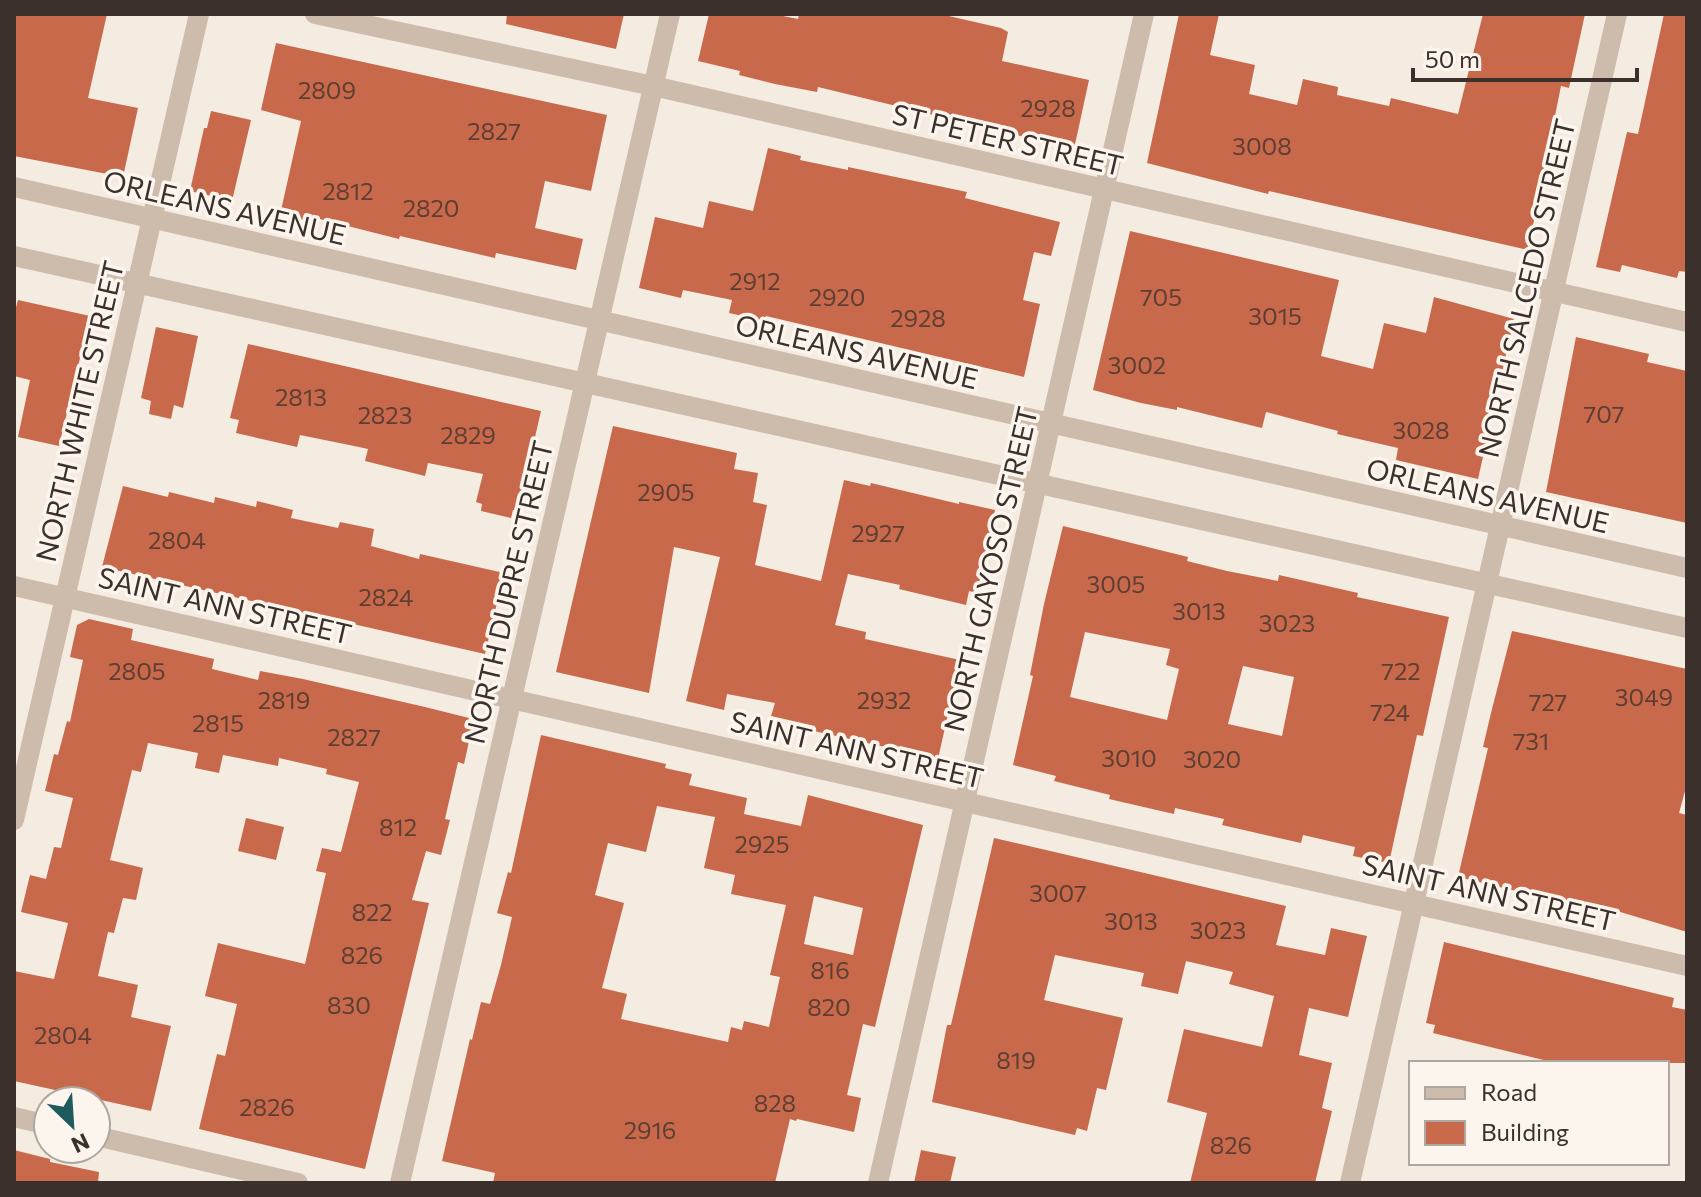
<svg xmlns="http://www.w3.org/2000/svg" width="1701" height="1197" viewBox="0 0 1701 1197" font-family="Commissioner,sans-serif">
	<rect width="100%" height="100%" fill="#f4ebe1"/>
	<!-- building -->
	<g fill="#c8694b" fill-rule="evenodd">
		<polygon points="14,14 107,14 88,98 138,108 123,177 14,156"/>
		<polygon points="507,14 624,14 616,49 506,24"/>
		<polygon points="709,14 773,14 798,19 799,14 940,14 1001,28 1008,32 1002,61 1089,80 1074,149 818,87 817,92 775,84 739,75 740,71 698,61"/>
		<polygon points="1179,14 1219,14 1210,55 1255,65 1249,94 1297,105 1303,79 1338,87 1337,95 1389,106 1391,98 1458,114 1483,14 1585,14 1569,88 1561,86 1528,250 1269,191 1268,194 1147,163"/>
		<polygon points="1664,14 1687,14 1687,272 1679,271 1677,278 1622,265 1620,272 1596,267 1627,132 1638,134"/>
		<polygon points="276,43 607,115 591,191 545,181 535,228 583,239 576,270 496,253 495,258 400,236 399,239 316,218 315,223 280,215 301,121 261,110"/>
		<polygon points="211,111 251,120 232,201 190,191 204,128 207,128"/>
		<polygon points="768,148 801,156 800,160 848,170 848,167 967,192 965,198 1060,222 1051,256 1034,252 1023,300 1040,304 1024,377 766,316 765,321 729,313 732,300 683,290 681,298 639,288 655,217 703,228 709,201 753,211"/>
		<polygon points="1130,231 1339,280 1321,356 1373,369 1384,323 1426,333 1434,297 1514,319 1478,479 1396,460 1398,448 1337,434 1338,431 1266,412 1262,428 1177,407 1177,410 1141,403 1093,390"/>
		<polygon points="18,300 90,316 59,446 18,437 30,380 14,376 14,315"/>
		<polygon points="156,327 198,336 183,408 174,405 171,419 149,414 151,401 141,398"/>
		<polygon points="1576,337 1649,354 1647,362 1687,371 1687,523 1546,492"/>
		<polygon points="248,344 541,411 518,511 513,510 511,518 481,511 482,504 476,502 483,474 428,463 425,476 365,461 368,449 359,447 300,435 297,447 236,433 239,420 230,418"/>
		<polygon points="613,426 737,453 734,469 758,473 753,502 767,505 755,565 821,581 844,480 870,486 871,483 959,504 959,502 995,510 977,593 969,591 966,605 899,589 900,585 848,574 835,625 866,632 865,639 960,660 938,759 814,731 815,726 771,716 775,703 727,694 724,710 686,701 720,557 674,547 649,693 556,672"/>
		<polygon points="123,486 168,497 169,492 214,503 215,497 256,507 257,501 293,510 291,518 338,528 340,522 374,529 371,546 419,559 420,554 504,573 485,654 102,567"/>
		<path d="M1063,526L1188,557L1187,561L1227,571L1278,581L1279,575L1358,593L1357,597L1449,617L1423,736L1417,735L1389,863L1353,856L1355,847L1303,835L1301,843L1222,825L1224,819L1175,808L1174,814L1109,799L1110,795L1054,781L1056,776L1013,765L1033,676L1030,675L1044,604ZM1085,632L1170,649L1166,665L1179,669L1167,720L1070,697ZM1243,666L1294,677L1282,736L1228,724Z"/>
		<polygon points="89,619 133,629 131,640 214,659 212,669 258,680 260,671 303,679 425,707 469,718 468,722 473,723 464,764 458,762 445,819 450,820 441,855 426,851 412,900 429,903 365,1169 199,1129 217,1054 225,1056 237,1004 205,996 218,943 305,964 326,873 316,871 322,848 341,852 359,782 326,774 327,769 279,758 278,766 223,755 219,773 195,768 198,753 148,743 141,772 132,770 110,860 143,868 136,900 123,898 114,933 108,932 98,976 138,985 131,1017 171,1026 151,1111 14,1081 14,971 54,979 68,923 21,912 30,875 46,879 54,847 61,848 73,798 45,791 54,754 58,755 67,721 70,722 83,660 70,657 77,625"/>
		<polygon points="1512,631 1687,669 1687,784 1679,813 1687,815 1687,932 1617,911 1533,893 1532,895 1458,877 1488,748 1483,747 1491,713"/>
		<path d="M541,735L666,764L665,768L692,774L689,785L747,798L744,814L801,826L808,795L923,825L875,1027L863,1024L847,1095L861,1098L854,1132L797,1119L796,1121L790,1119L775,1183H493L495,1173L442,1161L470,1039L472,1040L481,1002L490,1004L501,965L512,917L497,913L508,872L511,873ZM657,806L715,817L704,868L735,875L731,894L786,905L770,975L780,977L769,1027L744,1021L742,1030L731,1027L728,1042L621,1019L627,994L602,988L624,903L595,895L608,843L646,852ZM814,896L863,908L853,955L804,944Z"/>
		<polygon points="246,818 284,827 276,860 238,851"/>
		<polygon points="994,838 1286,906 1276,945 1325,955 1331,928 1367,936 1348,1017 1309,1008 1299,1055 1332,1063 1322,1108 1332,1111 1315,1183 1190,1183 1207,1113 1167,1102 1184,1029 1262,1047 1274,996 1229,984 1233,972 1186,961 1178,994 1141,986 1144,973 1055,955 1044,1000 1123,1018 1106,1090 1097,1088 1087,1131 1077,1128 1075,1135 932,1102 947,1025 951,1025"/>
		<polygon points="1444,942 1674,998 1672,1007 1687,1010 1687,1063 1556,1063 1433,1033 1435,1025 1426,1023"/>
		<polygon points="14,1150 50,1159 50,1162 99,1172 98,1183 14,1183"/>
		<polygon points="921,1150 956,1157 950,1183 914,1183"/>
	</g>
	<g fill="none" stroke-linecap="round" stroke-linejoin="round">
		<!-- minor -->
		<g stroke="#cdbbac" stroke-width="20">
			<polyline points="315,14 653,86 1687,322"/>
			<polyline points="14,187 1687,568"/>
			<polyline points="14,256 1687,628"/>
			<polyline points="14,586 1687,966"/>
			<polyline points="14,820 199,14"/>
			<polyline points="14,1117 48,1125"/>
			<polyline points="96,1136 298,1183"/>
			<polyline points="400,1183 670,14"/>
			<polyline points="878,1183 1144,14"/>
			<polyline points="1350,1183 1617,14"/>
		</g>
	</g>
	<g text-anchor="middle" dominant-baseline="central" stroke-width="7" stroke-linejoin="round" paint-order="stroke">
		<!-- number labels -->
		<g font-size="24" fill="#5e3e33">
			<text x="327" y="89">2809</text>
			<text x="1048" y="107">2928</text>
			<text x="494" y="130">2827</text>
			<text x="1262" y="145">3008</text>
			<text x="348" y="190">2812</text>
			<text x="431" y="207">2820</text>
			<text x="755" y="280">2912</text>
			<text x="837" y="296">2920</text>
			<text x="1161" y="296">705</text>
			<text x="1275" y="315">3015</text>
			<text x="918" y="317">2928</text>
			<text x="1137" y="364">3002</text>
			<text x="301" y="396">2813</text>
			<text x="1604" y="413">707</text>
			<text x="385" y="414">2823</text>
			<text x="1421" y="429">3028</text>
			<text x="468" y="434">2829</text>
			<text x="666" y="491">2905</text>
			<text x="878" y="532">2927</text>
			<text x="177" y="539">2804</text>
			<text x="1116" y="583">3005</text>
			<text x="386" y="596">2824</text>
			<text x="1199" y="610">3013</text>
			<text x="1287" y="622">3023</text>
			<text x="137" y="670">2805</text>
			<text x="1401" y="670">722</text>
			<text x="1644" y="696">3049</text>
			<text x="284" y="699">2819</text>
			<text x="884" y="699">2932</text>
			<text x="1548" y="701">727</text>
			<text x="1390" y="711">724</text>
			<text x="218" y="722">2815</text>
			<text x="354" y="736">2827</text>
			<text x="1531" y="740">731</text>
			<text x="1129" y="757">3010</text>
			<text x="1212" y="758">3020</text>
			<text x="398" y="826">812</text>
			<text x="762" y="843">2925</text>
			<text x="1058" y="892">3007</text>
			<text x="372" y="911">822</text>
			<text x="1131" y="920">3013</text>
			<text x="1218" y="929">3023</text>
			<text x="362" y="954">826</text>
			<text x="830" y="969">816</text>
			<text x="349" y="1004">830</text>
			<text x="829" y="1006">820</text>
			<text x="63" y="1034">2804</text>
			<text x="1016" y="1059">819</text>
			<text x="775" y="1102">828</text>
			<text x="267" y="1106">2826</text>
			<text x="650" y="1129">2916</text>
			<text x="1231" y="1144">826</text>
		</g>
		<!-- street labels -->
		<g font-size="28" fill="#3b302b" stroke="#fbf5ee">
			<text transform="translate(1008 139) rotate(13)">ST PETER STREET</text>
			<text transform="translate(225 207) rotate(13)">ORLEANS AVENUE</text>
			<text transform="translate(1526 288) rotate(-77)">NORTH SALCEDO STREET</text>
			<text transform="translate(857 351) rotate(13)">ORLEANS AVENUE</text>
			<text transform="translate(79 411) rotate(-77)">NORTH WHITE STREET</text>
			<text transform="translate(1488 495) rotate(13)">ORLEANS AVENUE</text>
			<text transform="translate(990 569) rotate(-77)">NORTH GAYOSO STREET</text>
			<text transform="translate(508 592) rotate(-77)">NORTH DUPRE STREET</text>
			<text transform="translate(225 605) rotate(13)">SAINT ANN STREET</text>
			<text transform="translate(857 749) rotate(13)">SAINT ANN STREET</text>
			<text transform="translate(1489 892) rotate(13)">SAINT ANN STREET</text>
		</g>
	</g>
	<!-- border -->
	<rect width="1701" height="1197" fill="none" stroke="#3b302b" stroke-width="32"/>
	<!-- legend -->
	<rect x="1409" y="1061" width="260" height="104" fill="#fbf5ee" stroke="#aea6a0" stroke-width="2"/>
	<rect x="1425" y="1087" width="40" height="12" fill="#cdbbac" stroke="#aea6a0" stroke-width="2"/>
	<text x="1481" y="1101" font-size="24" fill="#3b302b">Road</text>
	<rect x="1425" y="1121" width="40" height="24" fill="#c8694b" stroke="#aea6a0" stroke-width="2"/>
	<text x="1481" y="1141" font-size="24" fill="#3b302b">Building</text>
	<!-- north arrow -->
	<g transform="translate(72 1125) rotate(155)"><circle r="38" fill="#fbf5ee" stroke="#aea6a0" stroke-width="2"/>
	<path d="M0-6L14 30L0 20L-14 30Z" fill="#1f5a5e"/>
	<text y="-12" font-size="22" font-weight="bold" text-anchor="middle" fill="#3b302b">N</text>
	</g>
	<!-- scale -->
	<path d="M1413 68v12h224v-12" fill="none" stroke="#3b302b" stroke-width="4"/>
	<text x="1425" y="68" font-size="24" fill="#3b302b" stroke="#fbf5ee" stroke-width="6" paint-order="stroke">50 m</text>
</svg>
